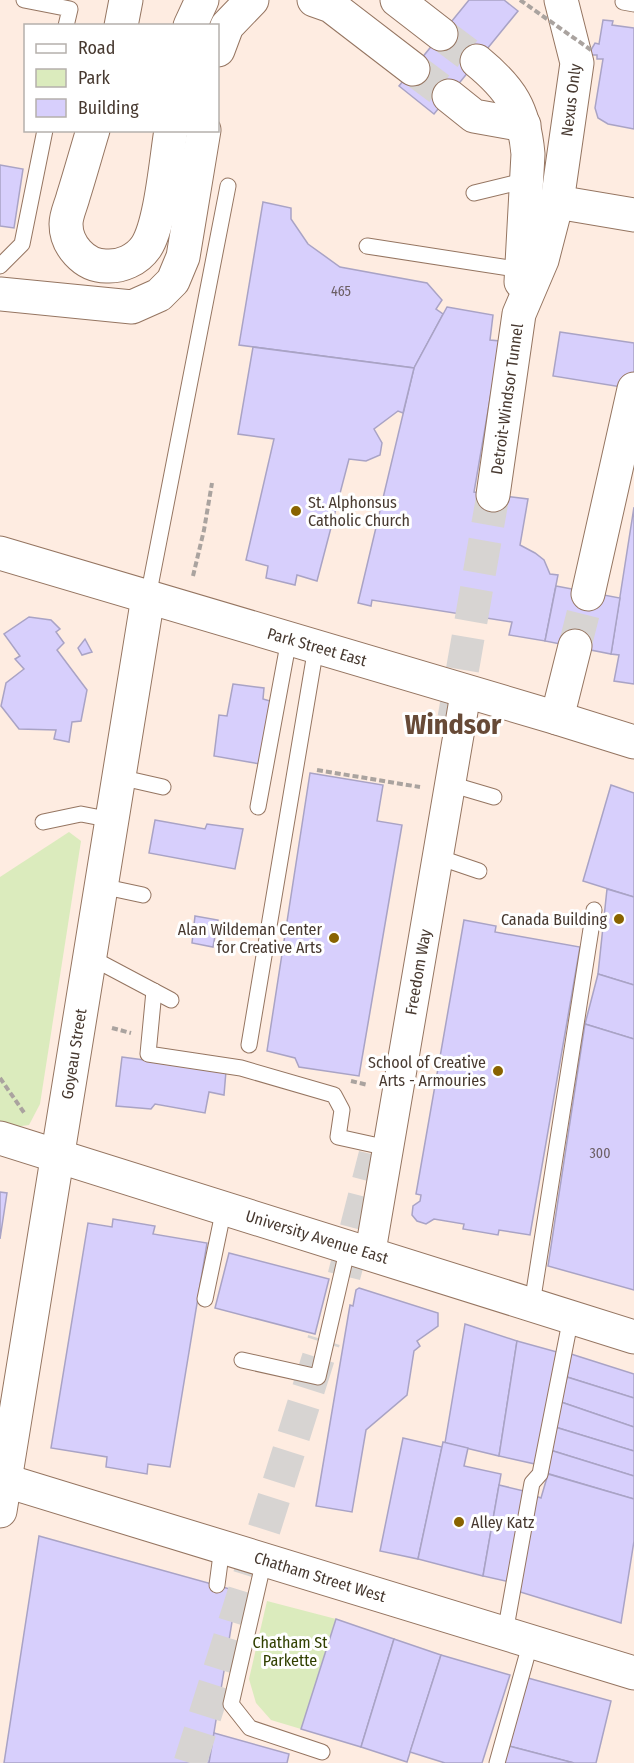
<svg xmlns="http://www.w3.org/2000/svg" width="634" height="1763" viewBox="0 0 634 1763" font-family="'Fira Sans Condensed',sans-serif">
	<rect width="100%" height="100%" fill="#fbfbfb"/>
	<!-- built -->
	<path fill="#feece1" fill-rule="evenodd" d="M0,0H634V1763H0ZM26,26H218V130H26Z"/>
	<!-- green -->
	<g fill="#dbebbd">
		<polygon points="69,832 81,841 40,1104 29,1125 7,1128 0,1126 0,877"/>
		<polygon points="267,1601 336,1619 301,1729 271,1720 256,1703 249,1679"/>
	</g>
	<!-- building -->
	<g fill="#d7cffc" stroke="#a9a3c5" stroke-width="1.5">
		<polygon points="469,0 504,0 518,11 434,114 399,86"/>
		<polygon points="603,20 613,21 612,25 634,28 634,129 608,124 598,118 595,108 603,59 597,59 597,55 588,55 595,43 599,44"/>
		<polygon points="0,165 23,169 14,228 0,226"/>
		<polygon points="263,202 291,208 291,219 308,244 340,267 427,283 442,300 436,309 443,314 414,368 239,345"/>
		<polygon points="447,307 493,315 490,340 500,341 474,492 528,499 520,545 535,553 544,560 550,574 558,575 545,641 509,635 512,622 372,600 371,606 358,603 414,368"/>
		<polygon points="560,332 634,343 634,389 553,376"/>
		<polygon points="253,347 414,368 403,413 398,411 374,429 382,443 380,455 366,461 349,459 317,581 297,575 295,585 266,578 268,566 246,560 274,439 238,434"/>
		<polygon points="634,507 634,684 614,681 619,655 611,654"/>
		<polygon points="556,586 620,598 611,654 545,641"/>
		<polygon points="29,617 51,620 60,629 56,632 64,643 57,650 87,690 81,721 72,722 69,742 54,739 56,730 19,729 1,706 6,683 24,669 15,659 20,656 4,634"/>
		<polygon points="85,639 92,652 82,655 78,648"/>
		<polygon points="233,684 264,688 263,699 270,701 260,764 214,756 219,715 227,716"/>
		<polygon points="310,773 383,785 377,821 402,825 359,1076 299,1067 295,1058 267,1051"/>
		<polygon points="611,785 634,793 634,897 583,881"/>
		<polygon points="155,820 205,829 207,824 243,829 235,869 149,853"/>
		<polygon points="607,889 634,897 634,985 598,974"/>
		<polygon points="195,916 218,920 213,947 192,943"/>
		<polygon points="464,920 496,926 495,932 580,947 530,1235 499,1230 498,1235 463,1229 464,1224 434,1219 426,1224 417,1221 412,1215 413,1206 420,1201 421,1195 416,1194"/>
		<polygon points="598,974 634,985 634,1039 585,1024"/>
		<polygon points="585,1024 634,1039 634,1290 548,1266"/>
		<polygon points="122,1057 226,1071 224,1095 209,1092 205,1113 155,1104 151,1109 116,1106"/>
		<polygon points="0,1192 7,1193 0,1239"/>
		<polygon points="113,1219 155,1226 153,1234 207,1243 170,1467 148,1464 147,1474 106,1467 107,1457 51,1448 88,1223 112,1227"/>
		<polygon points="229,1253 329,1279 315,1334 215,1308"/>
		<polygon points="359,1288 438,1313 438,1326 417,1341 420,1346 414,1351 407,1395 366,1430 352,1512 316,1506 350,1305 353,1306 356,1290"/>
		<polygon points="465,1324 517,1341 499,1456 445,1443"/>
		<polygon points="517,1341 557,1352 535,1464 499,1456"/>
		<polygon points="571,1354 634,1374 634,1398 567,1377"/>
		<polygon points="567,1377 634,1398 634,1427 561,1402"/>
		<polygon points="561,1402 634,1427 634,1451 555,1427"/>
		<polygon points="555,1427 634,1451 634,1476 550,1450"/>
		<polygon points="403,1438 442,1447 418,1559 380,1551"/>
		<polygon points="443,1442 468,1448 464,1466 501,1474 483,1576 418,1559"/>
		<polygon points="550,1450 634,1476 634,1499 546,1473"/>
		<polygon points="548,1474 634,1499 634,1541 621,1623 517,1591 533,1495 541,1498"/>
		<polygon points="499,1485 524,1491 510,1582 483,1576"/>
		<polygon points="39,1536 237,1591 209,1763 4,1763"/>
		<polygon points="336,1619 394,1639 361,1747 301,1729"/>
		<polygon points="394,1639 441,1655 407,1762 361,1747"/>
		<polygon points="441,1655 510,1675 482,1763 445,1763 410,1752"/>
		<polygon points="528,1678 611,1701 596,1763 574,1763 509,1746"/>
		<polygon points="214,1733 289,1754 287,1763 209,1763"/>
		<polygon points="509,1746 574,1763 504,1763"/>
	</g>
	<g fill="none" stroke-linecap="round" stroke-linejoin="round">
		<!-- secondary-tunnel -->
		<polyline stroke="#d7d4d2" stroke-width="33" stroke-dasharray="33 16" stroke-linecap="butt" points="413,69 449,96"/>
		<!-- primary-tunnel -->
		<g stroke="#d7d4d2" stroke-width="33" stroke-dasharray="33 16" stroke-linecap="butt">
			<polyline points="441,34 477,61"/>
			<polyline points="575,646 588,594"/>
			<polyline points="454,718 493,495"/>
			<polyline points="344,1276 375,1155"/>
			<polyline points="190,1763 324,1340"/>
		</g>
		<!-- lane casing -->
		<g stroke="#957561" stroke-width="17">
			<g id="lane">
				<polyline points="24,0 70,9 66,26"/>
				<polyline points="623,2 634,4"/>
				<polyline points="474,193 527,180"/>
				<polyline points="367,246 522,270"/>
				<polyline points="0,266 22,244 45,130"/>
				<polyline points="148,597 228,186"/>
				<polyline points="119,777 163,787"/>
				<polyline points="450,784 494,797"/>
				<polyline points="258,807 289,639"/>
				<polyline points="43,822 81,814 112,820"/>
				<polyline points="438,857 479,871"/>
				<polyline points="101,886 143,895"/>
				<polyline points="90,957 171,1000"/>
				<polyline points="154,991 148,1054 241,1068 334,1095 342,1110 338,1137 388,1148"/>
				<polyline points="249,1045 316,647"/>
				<polyline points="205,1299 224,1208"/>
				<polyline points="532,1304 594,910"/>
				<polyline points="242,1360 318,1377 348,1247"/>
				<polyline points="264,1560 231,1704 250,1728 322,1752"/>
				<polyline points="217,1585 222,1547"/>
				<polyline points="505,1633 532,1483 540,1474 571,1317"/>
				<polyline points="497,1763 531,1641"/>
			</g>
		</g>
		<!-- street casing -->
		<g stroke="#957561" stroke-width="32">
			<polyline id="street" points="370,1254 466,691"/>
		</g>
		<!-- secondary casing -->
		<g stroke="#957561" stroke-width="35">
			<g id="secondary">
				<polyline points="314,0 331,6 413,69"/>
				<polyline points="218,50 227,26 252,0"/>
				<polyline points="449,96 474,116 524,125"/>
				<polyline points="0,294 132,307 159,295 173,281 183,257 204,130"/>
				<polyline points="0,553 557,718"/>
				<polyline points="0,1138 634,1337"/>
				<polyline points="0,1479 634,1673"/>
				<polyline points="0,1511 148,597"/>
			</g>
		</g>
		<!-- primary casing -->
		<g stroke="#957561" stroke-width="35">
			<g id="primary">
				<polyline points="397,0 441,34"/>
				<polyline points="121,26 126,0"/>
				<polyline points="190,26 202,0"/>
				<path d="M477,61C511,89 524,109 528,154L521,282"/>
				<path d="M93,130C86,153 80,175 73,197C71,205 66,215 66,224C66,245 84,266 106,266C121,267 137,260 146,247C161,224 166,160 171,130"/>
				<polyline points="557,202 634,215"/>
				<polyline points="493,495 519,314 542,260 557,202 577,63 561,0"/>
				<polyline points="588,594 634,389"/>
				<polyline points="575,646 557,718 634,742"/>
			</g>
		</g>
		<!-- path -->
		<g stroke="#aaa39f" stroke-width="4" stroke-dasharray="6 3" stroke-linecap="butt">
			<polyline points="193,576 204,530 212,483"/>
			<polyline points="317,770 420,787"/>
			<polyline points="112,1028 131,1033"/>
			<polyline points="0,1078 25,1114"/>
			<polyline points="351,1081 368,1085"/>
		</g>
		<!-- lane -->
		<use href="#lane" stroke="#fff" stroke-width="15"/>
		<!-- street -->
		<use href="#street" stroke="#fff" stroke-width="30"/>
		<!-- secondary -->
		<use href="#secondary" stroke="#fff" stroke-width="33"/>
		<!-- primary -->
		<use href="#primary" stroke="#fff" stroke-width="33"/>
		<!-- path-bridge -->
		<polyline stroke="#aaa39f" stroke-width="4" stroke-dasharray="6 3" stroke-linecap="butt" points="520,0 591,50"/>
	</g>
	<!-- markers -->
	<g fill="#896301" stroke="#fff" stroke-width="2">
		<circle cx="296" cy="511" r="6"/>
		<circle cx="619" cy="919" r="6"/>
		<circle cx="334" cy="938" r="6"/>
		<circle cx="498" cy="1071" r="6"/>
		<circle cx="459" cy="1522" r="6"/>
	</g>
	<g text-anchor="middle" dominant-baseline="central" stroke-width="6" stroke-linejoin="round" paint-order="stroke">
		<!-- number labels -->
		<g font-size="14" fill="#6b5e63">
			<text x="341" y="291">465</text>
			<text x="600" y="1153">300</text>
		</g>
		<!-- street labels -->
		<g font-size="16" fill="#473930" stroke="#fff">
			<text transform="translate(571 100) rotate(-83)">Nexus Only</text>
			<text transform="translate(507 399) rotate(-82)">Detroit-Windsor Tunnel</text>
			<text transform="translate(317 647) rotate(16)">Park Street East</text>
			<text transform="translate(418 972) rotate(-80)">Freedom Way</text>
			<text transform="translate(74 1054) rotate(-81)">Goyeau Street</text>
			<text transform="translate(317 1237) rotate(17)">University Avenue East</text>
			<text transform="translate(320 1577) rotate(17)">Chatham Street West</text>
		</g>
		<!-- poi labels -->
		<g font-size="16" fill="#473930" stroke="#fff" text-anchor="end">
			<text x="308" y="502" text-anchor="start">St. Alphonsus<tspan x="308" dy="18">Catholic Church</tspan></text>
			<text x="607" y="919">Canada Building</text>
			<text x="322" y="929">Alan Wildeman Center<tspan x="322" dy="18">for Creative Arts</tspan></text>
			<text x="486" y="1062">School of Creative<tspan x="486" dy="18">Arts - Armouries</tspan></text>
			<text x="471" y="1522" text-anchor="start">Alley Katz</text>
		</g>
		<!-- park labels -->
		<g font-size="16" fill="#314000" stroke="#fff">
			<text x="290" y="1642">Chatham St<tspan x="290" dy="18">Parkette</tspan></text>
		</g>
		<!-- town labels -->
		<g font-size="28" font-weight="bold" fill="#674a37" stroke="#fff">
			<text x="453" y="724">Windsor</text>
		</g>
	</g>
	<!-- legend -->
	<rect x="24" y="24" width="195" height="108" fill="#ffffff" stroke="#b5b0ac" stroke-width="1.5"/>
	<rect x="36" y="44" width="30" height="9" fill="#ffffff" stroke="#b5b0ac" stroke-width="1.5"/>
	<text x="78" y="54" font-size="18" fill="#473930">Road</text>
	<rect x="36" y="69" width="30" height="18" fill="#dbebbd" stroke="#b5b0ac" stroke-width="1.5"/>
	<text x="78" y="84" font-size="18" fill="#473930">Park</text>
	<rect x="36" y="99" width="30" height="18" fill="#d7cffc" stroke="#b5b0ac" stroke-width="1.5"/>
	<text x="78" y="114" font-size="18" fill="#473930">Building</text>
</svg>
